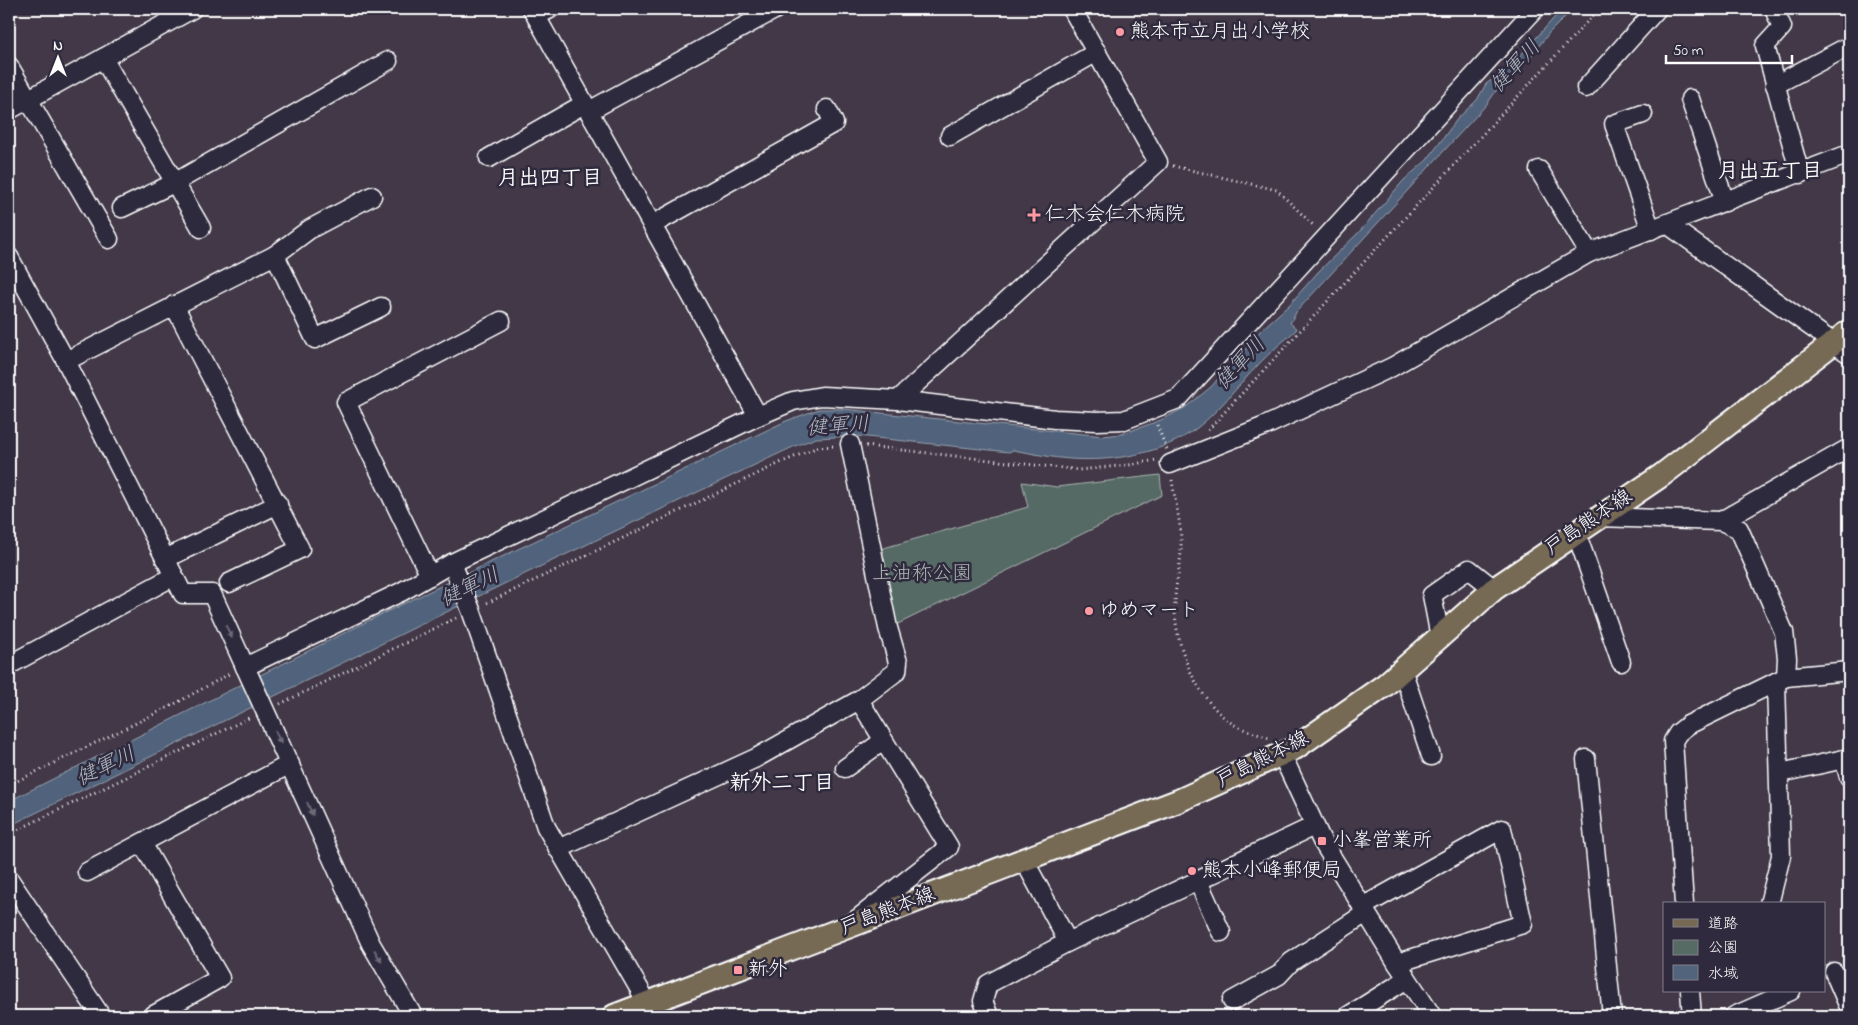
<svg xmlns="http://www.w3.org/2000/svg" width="1858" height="1025" viewBox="0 0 1858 1025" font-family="'Indie Flower','Klee One',sans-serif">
	<rect width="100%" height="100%" fill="#423848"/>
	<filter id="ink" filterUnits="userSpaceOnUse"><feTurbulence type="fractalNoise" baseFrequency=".02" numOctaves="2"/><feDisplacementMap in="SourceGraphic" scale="10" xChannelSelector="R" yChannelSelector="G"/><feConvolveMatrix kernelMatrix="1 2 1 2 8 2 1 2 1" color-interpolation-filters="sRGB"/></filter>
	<g filter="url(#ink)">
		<!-- green -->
		<polygon fill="#576b65" stroke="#abb5b2" points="1160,475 1162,495 896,625 880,549 1028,507 1022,482 1057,487"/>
		<!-- water -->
		<path fill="#51647c" stroke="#97a2b0" d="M1562,9H1573L1549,33L1532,55L1498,88L1487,104L1297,311L1290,323L1297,329C1284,341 1270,352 1258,365C1238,386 1220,410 1197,428C1163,454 1112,462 1070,459C1051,458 1032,453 1013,450L1009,452L857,436L816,438L795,446L514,579L9,826V801L380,615L786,421L819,409H843L1103,436L1122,434L1161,420L1186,407L1211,387L1230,364L1237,360L1261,330L1289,305L1318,272L1360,231L1404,180L1427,160L1458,118L1477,100L1486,84L1510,67Z"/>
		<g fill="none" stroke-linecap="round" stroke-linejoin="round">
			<!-- minor casing -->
			<g stroke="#fff" stroke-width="21">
				<g id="minor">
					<polyline points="532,9 758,416"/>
					<polyline points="1774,9 1782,27 1765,46 1800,174"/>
					<polyline points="536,16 550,9"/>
					<polyline points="103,58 201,228"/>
					<polyline points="9,66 109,239"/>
					<polyline points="1775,85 1849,46"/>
					<polyline points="1586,88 1657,9"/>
					<polyline points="1690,99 1725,202"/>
					<polyline points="9,110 192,9"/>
					<polyline points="589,111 776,9"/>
					<polyline points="1643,114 1614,124 1651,230"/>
					<polyline points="950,136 1097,52"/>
					<polyline points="489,158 584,104"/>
					<polyline points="1539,170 1589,253"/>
					<polyline points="122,208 174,183 388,61"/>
					<polyline points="1667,224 1849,354"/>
					<polyline points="652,225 834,123 827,109"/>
					<polyline points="275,255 310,229 372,196"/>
					<polyline points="9,257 66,361 183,594 212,594 371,944 413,1016"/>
					<polyline points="174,305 300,549 229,583"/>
					<polyline points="66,361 275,255 315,339 381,307"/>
					<polyline points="898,400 1158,162 1072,9"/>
					<polyline points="850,444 888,628 898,662 897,671 859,700"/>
					<polyline points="1170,464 1265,426 1392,367 1589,253 1849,154"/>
					<polyline points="1598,517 1721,521 1739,529 1784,632 1787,658 1786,677 1688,725 1678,733 1673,741 1684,904"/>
					<polyline points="1721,521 1849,448"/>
					<polyline points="1576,532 1621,662"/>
					<polyline points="165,559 278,504"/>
					<polyline points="452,563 471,610 546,827 648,1004"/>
					<polyline points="430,576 346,402 501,321"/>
					<polyline points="1440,637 1432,595 1469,569 1494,589"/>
					<polyline points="9,665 174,576"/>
					<polyline points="245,667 401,592 452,563 758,416 793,401 822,396 898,400 1055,419 1097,421 1124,420 1178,399 1535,9"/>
					<polyline points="1402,669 1431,756"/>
					<polyline points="1786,677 1849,671"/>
					<polyline points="1282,755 1322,841 1397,963 1432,1016"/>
					<polyline points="1586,759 1612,1016"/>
					<polyline points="1844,759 1849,777"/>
					<polyline points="845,768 883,741"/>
					<polyline points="1780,773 1849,758"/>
					<polyline points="142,843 220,978 152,1016"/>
					<polyline points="558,849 756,758 859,700 949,847 857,919"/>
					<polyline points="1024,860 1068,942 1314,826"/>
					<polyline points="87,872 290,764"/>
					<polyline points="9,879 101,1016"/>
					<polyline points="1198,881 1221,932"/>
					<polyline points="1769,904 1781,856 1776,682"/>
					<polyline points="1362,907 1502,829 1523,924 1397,963"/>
					<polyline points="1834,972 1849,1007"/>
					<polyline points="1690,991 1692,1016"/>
					<polyline points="1232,1001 1279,975 1291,962 1366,913"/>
					<polyline points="989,1016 983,1001 988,984 1068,942"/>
					<polyline points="1348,1016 1407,979"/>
					<polyline points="1734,1016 1791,991"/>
				</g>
			</g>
			<!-- major casing -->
			<g stroke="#fff" stroke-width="26">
				<polyline id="major" points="614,1016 1178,801 1295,748 1385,685 1494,589 1662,475 1849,331"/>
			</g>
			<!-- path -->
			<g stroke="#fff" stroke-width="3" stroke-dasharray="1 4" stroke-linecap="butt">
				<polyline points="1173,166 1277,190 1314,226"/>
				<polyline points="1157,425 1167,450"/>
				<polyline points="1208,430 1599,9"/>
				<polyline points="866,446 1079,470 1129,465 1156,460"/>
				<path d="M1172,480C1175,502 1182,526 1181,548C1181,566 1175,584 1175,601C1173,644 1197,701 1233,724C1243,730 1258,734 1269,738"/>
				<polyline points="487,603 780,463 818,447 835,446"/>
				<polyline points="280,704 456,618"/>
				<polyline points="9,785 169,707 231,673"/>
				<polyline points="9,834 251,717"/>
			</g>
			<!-- minor -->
			<use href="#minor" stroke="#2f2a3d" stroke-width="18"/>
			<!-- major -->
			<use href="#major" stroke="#766a55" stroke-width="22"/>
		</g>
		<!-- one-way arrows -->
		<defs><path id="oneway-solid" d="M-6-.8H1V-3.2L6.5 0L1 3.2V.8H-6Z" transform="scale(1.25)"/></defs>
		<g fill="#6d6a77">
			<use href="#oneway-solid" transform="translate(229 632) rotate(65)"/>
			<use href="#oneway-solid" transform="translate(278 737) rotate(65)"/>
			<use href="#oneway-solid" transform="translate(310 809) rotate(66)"/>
			<use href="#oneway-solid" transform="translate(378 956) rotate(60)"/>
		</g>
	</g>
	<!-- markers -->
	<g fill="#ff9aa2" stroke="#2f2a3d" stroke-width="2">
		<circle cx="1120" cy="32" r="5"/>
		<path d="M1031.5 207.5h5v5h5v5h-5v5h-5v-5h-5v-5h5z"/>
		<circle cx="1089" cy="611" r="5"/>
		<rect x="1317" y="836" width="10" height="10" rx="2.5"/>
		<circle cx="1192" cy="871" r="5"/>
		<rect x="733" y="965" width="10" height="10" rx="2.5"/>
	</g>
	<g text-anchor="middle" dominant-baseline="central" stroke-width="5" stroke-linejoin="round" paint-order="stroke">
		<!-- poi labels -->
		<g font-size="20" fill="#fff" stroke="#2f2a3d" text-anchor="start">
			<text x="1130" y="32">熊本市立月出小学校</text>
			<text x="1045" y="215">仁木会仁木病院</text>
			<text x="1099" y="611">ゆめマート</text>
			<text x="1332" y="841">小峯営業所</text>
			<text x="1202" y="871">熊本小峰郵便局</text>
			<text x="748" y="970">新外</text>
		</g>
		<!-- street labels -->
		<g font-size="20" fill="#fff" stroke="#2f2a3d">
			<text transform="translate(1589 523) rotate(-34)">戸島熊本線</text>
			<text transform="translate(1263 760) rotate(-27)">戸島熊本線</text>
			<text transform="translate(888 912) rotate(-21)">戸島熊本線</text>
		</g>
		<!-- park labels -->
		<g font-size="20" fill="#abb5b2" stroke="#2f2a3d">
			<text x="922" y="574">上油称公園</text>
		</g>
		<!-- water labels -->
		<g font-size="21" font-style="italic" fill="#b1b9c4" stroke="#2f2a3d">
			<text transform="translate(1516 67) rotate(-47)">健軍川</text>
			<text transform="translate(1241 364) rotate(-47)">健軍川</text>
			<text transform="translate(838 427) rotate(-4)">健軍川</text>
			<text transform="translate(470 588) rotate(-26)">健軍川</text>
			<text transform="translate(106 767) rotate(-26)">健軍川</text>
		</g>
		<!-- neighbourhood labels -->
		<g font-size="21" font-weight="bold" fill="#fff" stroke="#2f2a3d">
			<text x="1770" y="172">月出五丁目</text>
			<text x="550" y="179">月出四丁目</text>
			<text x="782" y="784">新外二丁目</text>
		</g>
	</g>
	<!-- margin -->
	<rect width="1858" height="1025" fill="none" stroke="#2f2a3d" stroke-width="30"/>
	<rect x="15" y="15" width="1828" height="995" fill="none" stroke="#fff" stroke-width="2" filter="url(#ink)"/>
	<!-- legend -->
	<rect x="1663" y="902" width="162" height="90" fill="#2f2a3d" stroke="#827f8b"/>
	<rect x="1673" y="919" width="25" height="8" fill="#766a55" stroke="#827f8b"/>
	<text x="1708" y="928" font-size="15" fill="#ffffff">道路</text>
	<rect x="1673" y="940" width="25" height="15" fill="#576b65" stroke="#827f8b"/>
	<text x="1708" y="952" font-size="15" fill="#ffffff">公園</text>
	<rect x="1673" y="965" width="25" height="15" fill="#51647c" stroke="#827f8b"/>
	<text x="1708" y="978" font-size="15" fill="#ffffff">水域</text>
	<!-- north arrow -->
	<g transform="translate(58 58)" stroke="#2f2a3d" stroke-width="4" paint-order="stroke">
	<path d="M0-4L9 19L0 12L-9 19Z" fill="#ffffff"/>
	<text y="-8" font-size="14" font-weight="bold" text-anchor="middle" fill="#ffffff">N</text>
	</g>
	<!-- scale -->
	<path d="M1666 55v8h126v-8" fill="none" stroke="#ffffff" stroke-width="2.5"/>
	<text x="1673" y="55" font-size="15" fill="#ffffff" stroke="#2f2a3d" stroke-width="4" paint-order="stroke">50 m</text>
</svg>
